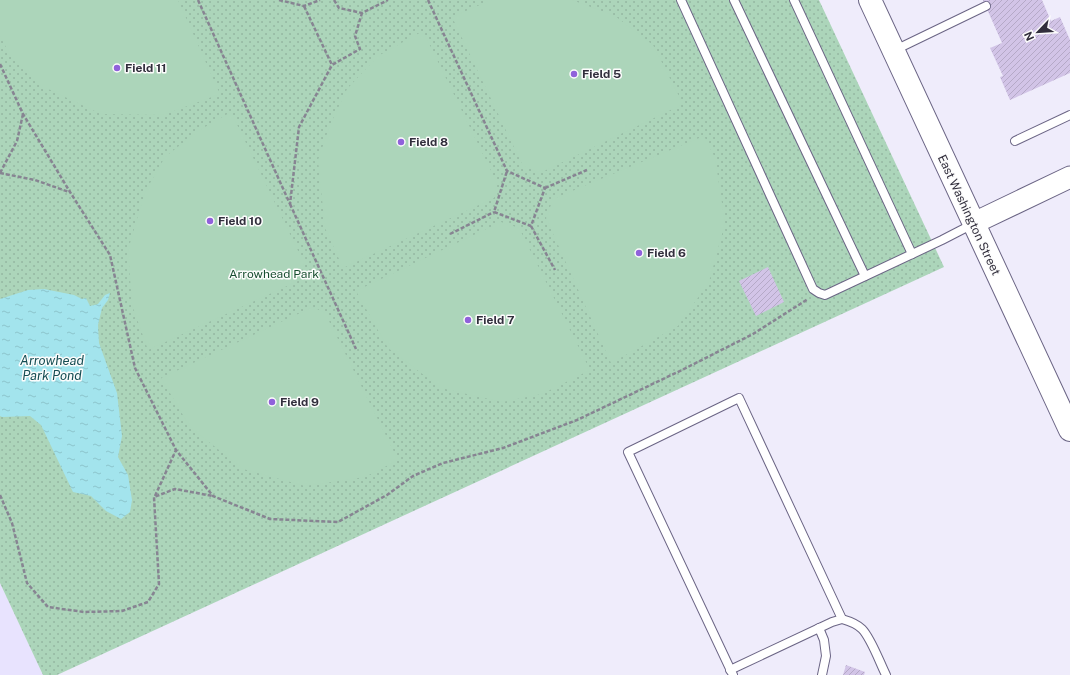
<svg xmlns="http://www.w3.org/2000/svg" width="1070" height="675" viewBox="0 0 1070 675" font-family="'Public Sans',sans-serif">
	<defs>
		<pattern id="grass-dots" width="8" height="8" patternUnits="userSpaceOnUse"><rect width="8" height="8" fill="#acd5ba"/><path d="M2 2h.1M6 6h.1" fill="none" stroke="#94b7a1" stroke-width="1.8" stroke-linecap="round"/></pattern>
		<pattern id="water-ripples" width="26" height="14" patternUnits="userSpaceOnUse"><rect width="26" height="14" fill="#a3e4ed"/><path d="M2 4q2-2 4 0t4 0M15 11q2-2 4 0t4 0" fill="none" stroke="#8dc4cc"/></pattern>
		<pattern id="building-hatch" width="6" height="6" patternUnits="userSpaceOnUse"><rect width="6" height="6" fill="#d2c4e7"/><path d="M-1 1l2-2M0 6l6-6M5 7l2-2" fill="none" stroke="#b5a9c7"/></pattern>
	</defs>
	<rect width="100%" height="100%" fill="#efecfb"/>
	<!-- built -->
	<polygon fill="#e8e3fe" points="0,583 43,675 0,675"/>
	<!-- grass -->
	<polygon fill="url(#grass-dots)" points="0,0 819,0 944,267 57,675 43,675 0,583"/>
	<!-- pitch -->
	<g fill="#acd5ba">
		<polygon points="0,0 178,0 220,94 163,115 101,114 46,88 7,49 0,36"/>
		<polygon points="492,0 572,0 615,16 653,45 683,104 540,173 523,166 452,17 489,1"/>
		<polygon points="423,31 497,183 494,198 343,268 325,228 318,160 330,125 347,89 378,56"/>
		<polygon points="231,112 304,263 300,280 148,350 132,305 128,250 145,192 165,157 198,131"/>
		<polygon points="704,136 715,158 725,223 709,282 678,326 611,363 546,218 553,199"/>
		<polygon points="501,222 519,228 590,370 542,394 502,402 441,388 388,348 356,291"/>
		<polygon points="313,307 325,313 398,460 365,477 305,486 243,469 190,427 161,378"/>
	</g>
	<!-- water -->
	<polygon fill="url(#water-ripples)" points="44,289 74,295 82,299 86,298 90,306 98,304 105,295 110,293 108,300 102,308 98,325 99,343 117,393 122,436 118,457 128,475 132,500 130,512 121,519 106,511 91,496 73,492 41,425 30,416 2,417 0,416 0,299 28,290"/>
	<!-- building -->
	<g fill="url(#building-hatch)">
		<polygon points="983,0 1042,0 1051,21 1060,17 1070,40 1070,73 1010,100 1000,77 1003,76 990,48 1002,43"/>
		<polygon points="768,267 784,302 756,316 739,281"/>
		<polygon points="846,665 865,672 864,675 843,675"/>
	</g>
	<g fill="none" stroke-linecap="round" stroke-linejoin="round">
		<!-- service casing -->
		<g stroke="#6b6585" stroke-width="10">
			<g id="service">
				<polyline points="681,0 813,289 819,293 825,295 942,240 973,224"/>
				<polyline points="734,0 865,276"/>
				<polyline points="794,0 912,254"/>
				<polyline points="895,50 986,6"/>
				<polyline points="1015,141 1070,115"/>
				<polyline points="819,628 824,640 826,656 822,675"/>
				<polyline points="730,670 832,622 842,619"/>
				<path d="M733,675L628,452L739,398L842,619C849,621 857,624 862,629C871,638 880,663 886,675"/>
			</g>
		</g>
		<!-- tertiary casing -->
		<g stroke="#6b6585" stroke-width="23">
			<polyline id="tertiary" points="974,223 1070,177"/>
		</g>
		<!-- secondary casing -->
		<g stroke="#6b6585" stroke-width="24">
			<polyline id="secondary" points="870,0 1070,430"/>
		</g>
		<!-- path -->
		<g stroke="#878492" stroke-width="2.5" stroke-dasharray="4 2" stroke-linecap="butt">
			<polyline points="198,0 290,204 299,127 332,65"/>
			<polyline points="279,0 304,6 320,0"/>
			<polyline points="334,0 339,8 362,13 388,0"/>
			<polyline points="428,0 507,171 545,188 531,226 494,212 507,171"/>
			<polyline points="304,6 332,65 360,49 355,36 362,13"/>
			<polyline points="0,64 23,114 70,192 110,255 135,368 176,450 213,496 270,519 338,522 387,495 413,476 443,463 503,448 577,420 684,369 753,334 808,299"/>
			<polyline points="0,173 35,180 69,192"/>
			<polyline points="0,173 17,141 23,114"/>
			<polyline points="545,188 587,170"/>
			<polyline points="290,204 356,349"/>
			<polyline points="531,226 555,270"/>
			<polyline points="450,234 494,212"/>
			<polyline points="0,495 12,523 27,583 48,607 84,612 122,611 148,602 159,584 154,497 175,489 213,496"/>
			<polyline points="155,496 176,450"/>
		</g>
		<!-- service -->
		<use href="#service" stroke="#fff" stroke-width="8"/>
		<!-- tertiary -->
		<use href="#tertiary" stroke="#fff" stroke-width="21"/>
		<!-- secondary -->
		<use href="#secondary" stroke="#fff" stroke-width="22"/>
	</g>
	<!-- markers -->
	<g fill="#9061db" stroke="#fcfcfc" stroke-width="1.5">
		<circle cx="117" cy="68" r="4"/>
		<circle cx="574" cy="74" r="4"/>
		<circle cx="401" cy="142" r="4"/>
		<circle cx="210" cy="221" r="4"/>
		<circle cx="639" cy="253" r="4"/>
		<circle cx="468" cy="320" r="4"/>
		<circle cx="272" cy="402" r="4"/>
	</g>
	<g text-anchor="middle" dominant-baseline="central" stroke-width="3" stroke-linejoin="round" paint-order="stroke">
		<!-- poi labels -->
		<g font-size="12" font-weight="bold" fill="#312e3c" stroke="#fcfcfc" text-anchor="start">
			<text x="125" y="68">Field 11</text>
			<text x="582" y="74">Field 5</text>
			<text x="409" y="142">Field 8</text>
			<text x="218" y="221">Field 10</text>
			<text x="647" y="253">Field 6</text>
			<text x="476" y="320">Field 7</text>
			<text x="280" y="402">Field 9</text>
		</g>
		<!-- street labels -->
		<g font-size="12" fill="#312e3c" stroke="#fcfcfc">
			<text transform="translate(969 215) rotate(65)">East Washington Street</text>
		</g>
		<!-- park labels -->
		<g font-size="12" fill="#174e30" stroke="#fcfcfc">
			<text x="274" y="274">Arrowhead Park</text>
		</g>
		<!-- water labels -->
		<g font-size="13" font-style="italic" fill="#144d53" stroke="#fcfcfc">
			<text x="52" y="360">Arrowhead<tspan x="52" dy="15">Park Pond</tspan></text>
		</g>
	</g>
	<!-- north arrow -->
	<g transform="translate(1038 32) rotate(245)" stroke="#fcfcfc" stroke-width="3" paint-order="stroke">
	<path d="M0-3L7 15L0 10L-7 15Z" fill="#312e3c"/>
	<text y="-6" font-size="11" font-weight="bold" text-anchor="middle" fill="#312e3c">N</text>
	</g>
</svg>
